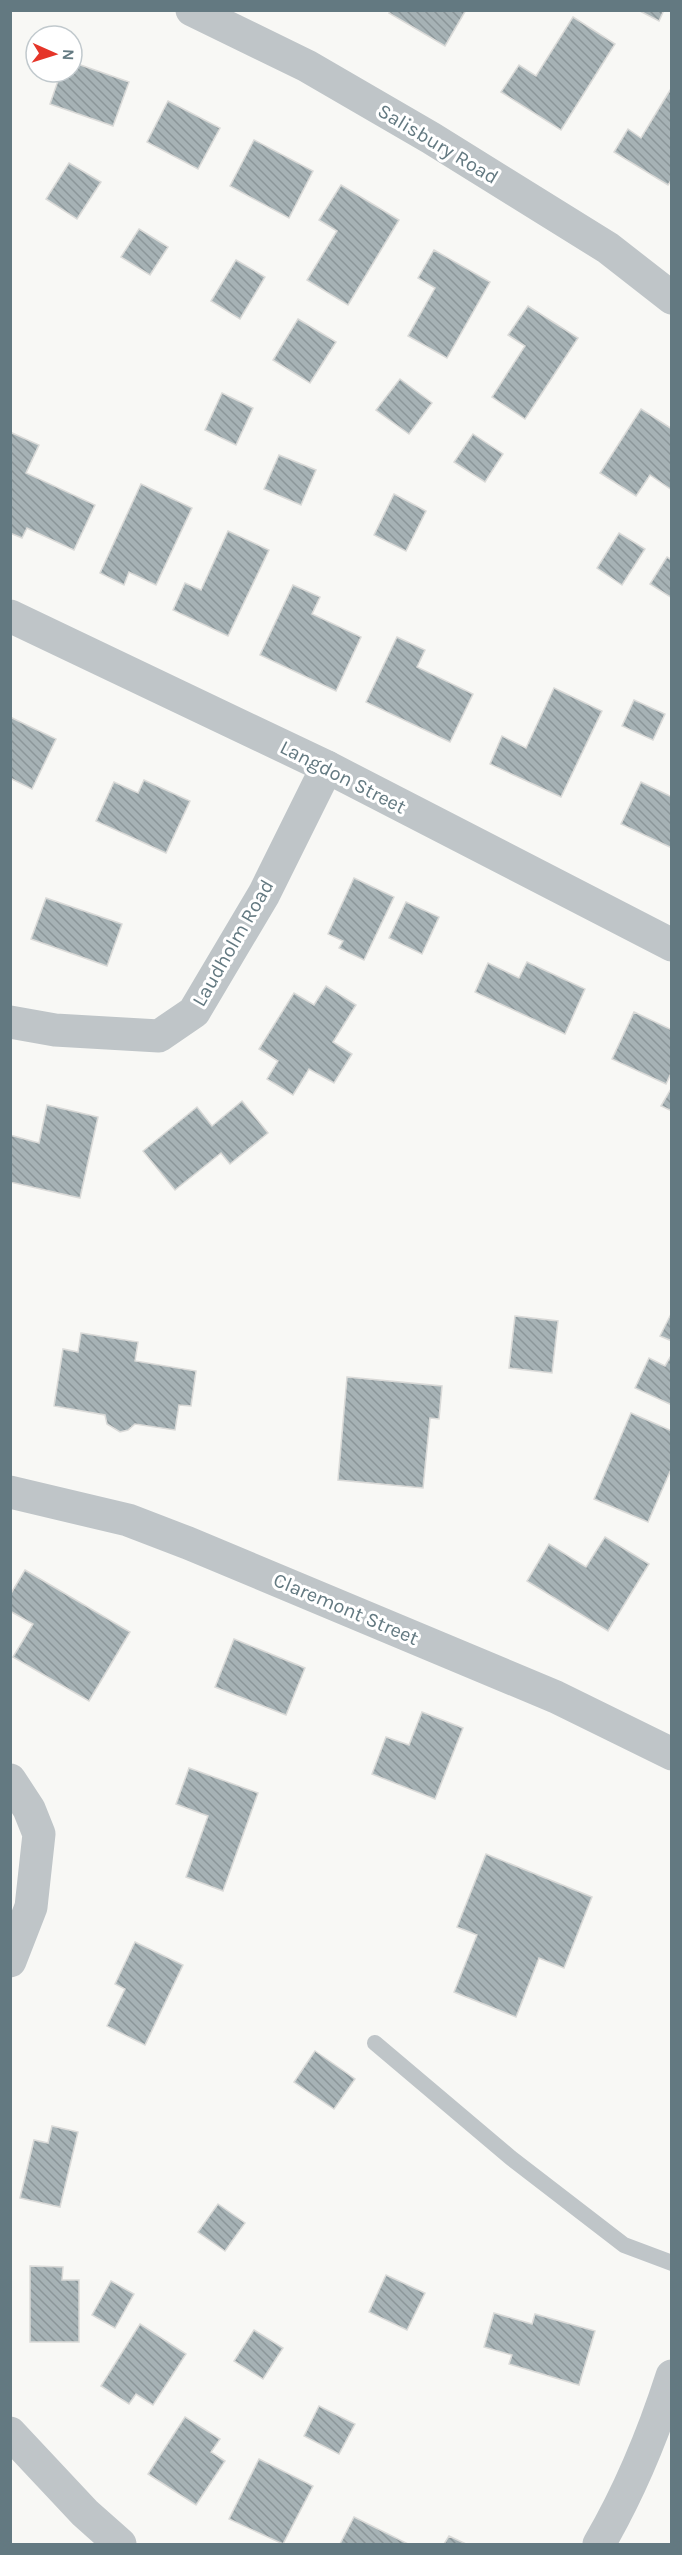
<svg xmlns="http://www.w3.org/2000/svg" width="682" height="2555" viewBox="0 0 682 2555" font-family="Karla,sans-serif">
	<defs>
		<pattern id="building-back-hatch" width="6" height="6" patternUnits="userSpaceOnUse" patternTransform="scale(1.5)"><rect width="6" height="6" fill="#a6b2b5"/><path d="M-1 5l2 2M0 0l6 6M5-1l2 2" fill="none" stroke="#8b9699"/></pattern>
	</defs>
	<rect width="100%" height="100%" fill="#f8f8f5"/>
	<!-- building -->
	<g fill="url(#building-back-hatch)" stroke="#dadad8" stroke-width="1.5">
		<polygon points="391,10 466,10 445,46 389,13"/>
		<polygon points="638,10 664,10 659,21"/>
		<polygon points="573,17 615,44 561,130 501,92 519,65 536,76"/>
		<polygon points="72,62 129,82 113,126 50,104 61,72 72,72"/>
		<polygon points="672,87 672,179 668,185 614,152 628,129 641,138"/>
		<polygon points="168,101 220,128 198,169 147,142"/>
		<polygon points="254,140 313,171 289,218 230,186"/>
		<polygon points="69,163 101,182 77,219 46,199"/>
		<polygon points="341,185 399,220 348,305 307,280 337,231 319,220"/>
		<polygon points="139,229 168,247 150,275 121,257"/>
		<polygon points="434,250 490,282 447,358 408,336 435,288 418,278"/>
		<polygon points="236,260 265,277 240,319 211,301"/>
		<polygon points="528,306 578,338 525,419 492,397 525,346 508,335"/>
		<polygon points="298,319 336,342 310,383 273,360"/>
		<polygon points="400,379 432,403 409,434 376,410"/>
		<polygon points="222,393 253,408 236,445 205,430"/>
		<polygon points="641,409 672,429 672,490 650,475 636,496 600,473"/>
		<polygon points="10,432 39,445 26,473 95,505 74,550 27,528 22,538 10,533"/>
		<polygon points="473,434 503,454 485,482 454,462"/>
		<polygon points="279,455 316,470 301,505 264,489"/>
		<polygon points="141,484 192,508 156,585 129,572 124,585 100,573"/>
		<polygon points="394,494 426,511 406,551 374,535"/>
		<polygon points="228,531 269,550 228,636 173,610 185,583 201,590"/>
		<polygon points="619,533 645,549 622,585 597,568"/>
		<polygon points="667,557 672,560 672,598 650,584"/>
		<polygon points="293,585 320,597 312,614 361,637 336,691 260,655"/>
		<polygon points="397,637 425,650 417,667 473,694 450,742 366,702"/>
		<polygon points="554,688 602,711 561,797 490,764 502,736 526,748"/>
		<polygon points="634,700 665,714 653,740 622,726"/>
		<polygon points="10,717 56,739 32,789 10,778"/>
		<polygon points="144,780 190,801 166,853 96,821 114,782 138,793"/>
		<polygon points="641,782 672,797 672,848 621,824"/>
		<polygon points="354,878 394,897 364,960 339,948 343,941 328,934"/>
		<polygon points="46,898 122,924 107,966 31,939"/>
		<polygon points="406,902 439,917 422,954 389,938"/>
		<polygon points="527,962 585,989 565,1034 475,992 488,963 519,978"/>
		<polygon points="326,986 356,1005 333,1042 352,1054 334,1083 309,1069 293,1095 267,1079 278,1061 259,1049 294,993 314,1005"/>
		<polygon points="634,1012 672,1030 672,1071 666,1084 612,1059"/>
		<polygon points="672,1087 672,1111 661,1106"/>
		<polygon points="242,1101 268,1133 230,1164 221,1153 175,1190 143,1151 197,1107 212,1126"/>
		<polygon points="47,1105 98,1117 80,1198 10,1182 10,1135 39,1143"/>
		<polygon points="672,1312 672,1341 660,1336"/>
		<polygon points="515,1316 558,1321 552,1373 509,1368"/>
		<polygon points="81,1333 138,1342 135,1361 196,1371 191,1406 179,1405 175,1430 135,1424 128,1430 120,1432 107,1424 105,1415 54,1406 63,1349 78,1352"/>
		<polygon points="672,1354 672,1405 635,1388 649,1358 665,1366"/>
		<polygon points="347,1377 442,1386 439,1419 430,1418 423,1488 338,1480"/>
		<polygon points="631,1413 672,1431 672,1467 648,1522 594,1499"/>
		<polygon points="605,1537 649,1564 608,1631 527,1581 549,1544 586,1567"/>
		<polygon points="25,1570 130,1632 89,1701 13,1657 33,1624 10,1611 10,1595"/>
		<polygon points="234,1639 305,1668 286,1715 215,1687"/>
		<polygon points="422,1712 463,1728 435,1799 372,1774 386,1737 409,1745"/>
		<polygon points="189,1768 258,1793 223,1891 186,1877 208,1816 176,1804"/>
		<polygon points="486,1854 592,1897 564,1968 539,1958 516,2017 454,1992 477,1935 457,1927"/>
		<polygon points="135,1942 183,1965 145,2045 107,2026 125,1989 115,1984"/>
		<polygon points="315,2051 355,2079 334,2109 294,2082"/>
		<polygon points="52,2126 78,2132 60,2207 20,2198 34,2140 48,2143"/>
		<polygon points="218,2204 245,2223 225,2251 198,2232"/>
		<polygon points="30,2266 63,2267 62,2280 79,2280 79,2342 30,2342"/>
		<polygon points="386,2275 425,2293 407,2330 369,2312"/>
		<polygon points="111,2281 134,2294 115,2328 92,2315"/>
		<polygon points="494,2313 532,2324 535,2314 595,2331 579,2385 509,2364 512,2355 484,2347"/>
		<polygon points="140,2324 186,2354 153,2405 136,2394 129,2404 101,2386"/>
		<polygon points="254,2330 283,2348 263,2379 234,2361"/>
		<polygon points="319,2406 355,2424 339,2454 304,2436"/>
		<polygon points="185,2417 220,2439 211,2452 225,2461 196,2505 148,2474"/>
		<polygon points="259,2459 313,2486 283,2544 229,2519"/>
		<polygon points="354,2517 408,2544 340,2544"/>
		<polygon points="449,2536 466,2544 444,2544"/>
	</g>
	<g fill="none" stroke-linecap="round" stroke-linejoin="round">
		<!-- service -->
		<polyline stroke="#bfc5c8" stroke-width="16" points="375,2043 511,2158 624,2245 672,2263"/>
		<!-- minor -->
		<g stroke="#bfc5c8" stroke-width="33">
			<polyline points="192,10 307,66 431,138 608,248 672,298"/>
			<polyline points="10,616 327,767 672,945"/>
			<polyline points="10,1022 55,1030 159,1036 194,1012 264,894 327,767"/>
			<polyline points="10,1492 128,1520 188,1543 556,1697 672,1754"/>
			<polyline points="10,1780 29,1809 39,1834 31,1907 10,1961"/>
			<polyline points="10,2433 85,2513 120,2544"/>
			<path d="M599,2544C630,2491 653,2435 672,2376"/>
		</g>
	</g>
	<g text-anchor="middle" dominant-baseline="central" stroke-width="6" stroke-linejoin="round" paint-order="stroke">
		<!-- street labels -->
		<g font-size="20" fill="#637981" stroke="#fff">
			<text transform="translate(438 144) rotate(31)">Salisbury Road</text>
			<text transform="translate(343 777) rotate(27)">Langdon Street</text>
			<text transform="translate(233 943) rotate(-60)">Laudholm Road</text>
			<text transform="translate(346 1609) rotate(23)">Claremont Street</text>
		</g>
	</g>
	<!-- border -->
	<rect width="682" height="2555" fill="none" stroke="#637981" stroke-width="24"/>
	<!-- north arrow -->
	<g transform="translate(54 54) rotate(93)"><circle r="28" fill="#ffffff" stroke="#c1c9cd" stroke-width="1.5"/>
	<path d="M0-4.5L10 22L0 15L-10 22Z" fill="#e53529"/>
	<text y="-9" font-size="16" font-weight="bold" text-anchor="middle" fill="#637981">N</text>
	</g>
</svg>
